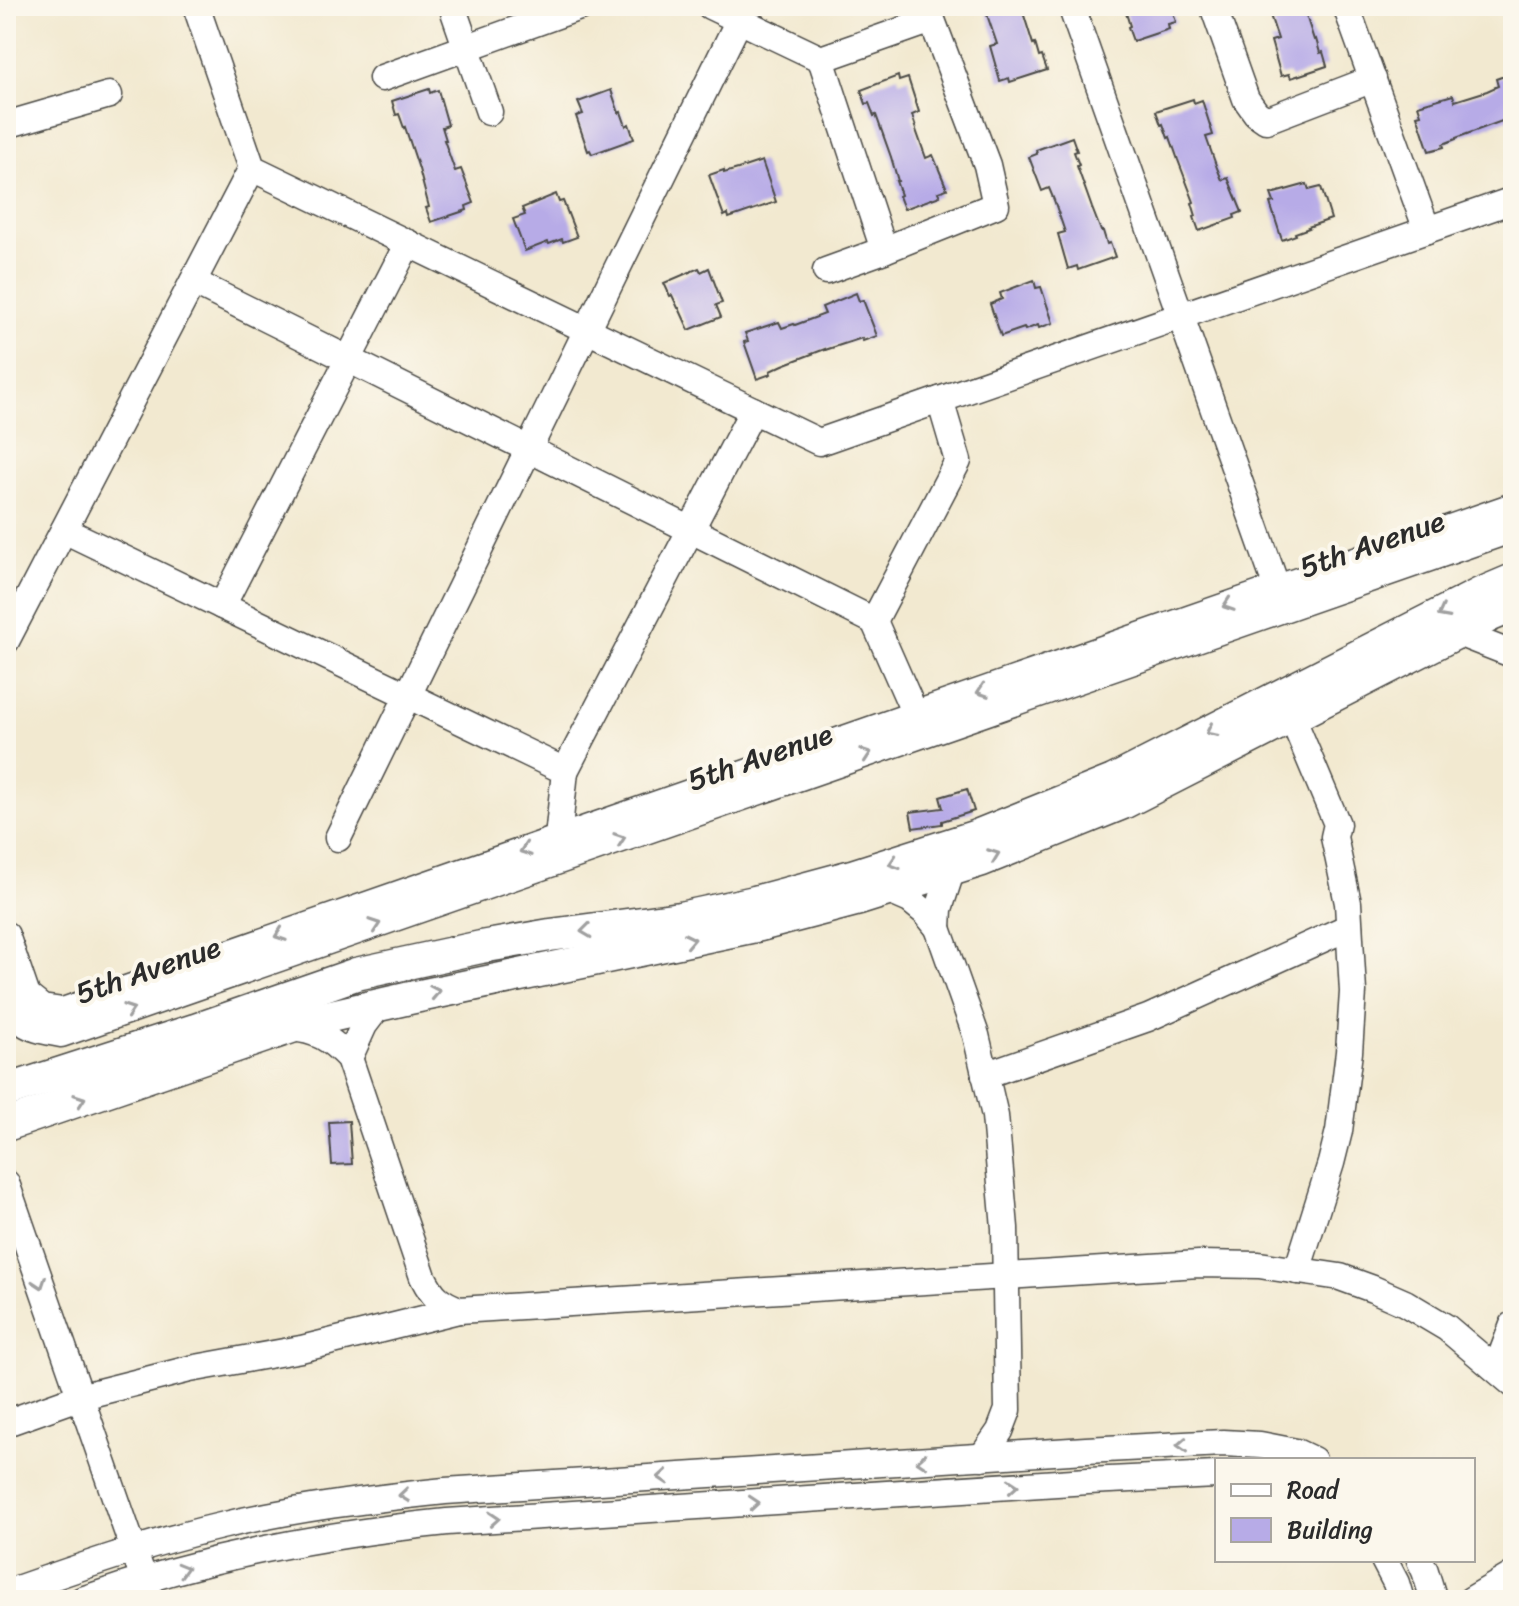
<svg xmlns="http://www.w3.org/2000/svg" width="1519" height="1606" viewBox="0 0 1519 1606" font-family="Sriracha,sans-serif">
	<rect width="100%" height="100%" fill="#fbf7ec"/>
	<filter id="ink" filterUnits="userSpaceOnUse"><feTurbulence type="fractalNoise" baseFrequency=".0125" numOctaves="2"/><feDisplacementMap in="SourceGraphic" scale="16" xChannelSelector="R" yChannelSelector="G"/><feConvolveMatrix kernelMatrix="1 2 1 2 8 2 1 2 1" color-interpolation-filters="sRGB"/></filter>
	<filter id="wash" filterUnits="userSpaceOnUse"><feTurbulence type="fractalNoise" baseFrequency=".006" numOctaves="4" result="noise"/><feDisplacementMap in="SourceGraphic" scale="32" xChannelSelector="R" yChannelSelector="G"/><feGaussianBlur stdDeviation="1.8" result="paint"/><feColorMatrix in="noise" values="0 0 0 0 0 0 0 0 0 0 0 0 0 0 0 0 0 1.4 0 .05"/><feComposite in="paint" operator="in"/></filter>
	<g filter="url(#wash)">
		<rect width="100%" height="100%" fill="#f2e9d0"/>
		<g id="blocks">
			<!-- building -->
			<g fill="#b7abe7">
				<polygon points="984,6 1021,6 1033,44 1035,43 1039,57 1042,56 1047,70 1010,82 1009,78 1000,81 990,46 997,44"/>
				<polygon points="1128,6 1171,6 1176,22 1168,24 1169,29 1133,41 1128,27 1130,26 1126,13 1130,11"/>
				<polygon points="1267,6 1303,6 1314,40 1316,39 1320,53 1323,52 1327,66 1291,78 1289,74 1281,76 1271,41 1278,39"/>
				<polygon points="1513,73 1513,121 1511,121 1510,118 1456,138 1456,139 1443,144 1444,147 1429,151 1417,115 1421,114 1418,105 1453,95 1455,101 1487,91 1498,86 1496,79"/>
				<polygon points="898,76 899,81 908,78 919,112 912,115 916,127 915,127 926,158 933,155 947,189 938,192 940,196 904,209 899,196 901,195 896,181 898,181 891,157 876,115 874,116 869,103 866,104 861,90"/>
				<polygon points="429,89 430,93 438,90 448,125 442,127 446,140 444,140 455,171 461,169 474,203 466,206 467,210 431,222 426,208 429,207 419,169 405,127 404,128 399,114 396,115 392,101"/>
				<polygon points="611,90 619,113 621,112 626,126 629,124 634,139 592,154 590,150 588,151 576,116 583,114 578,102"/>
				<polygon points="1193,99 1194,103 1202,100 1213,135 1206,137 1217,168 1222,180 1228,178 1242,212 1234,215 1235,218 1199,231 1194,217 1196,216 1192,203 1194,202 1178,160 1170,137 1168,138 1163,124 1161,125 1156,111"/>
				<polygon points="1072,137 1077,151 1074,152 1079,165 1077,166 1092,208 1101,231 1103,231 1107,244 1110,243 1115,257 1078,270 1077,266 1068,269 1058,234 1065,232 1054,200 1049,188 1042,191 1029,157 1037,154 1036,150"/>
				<polygon points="762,161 776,202 729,218 728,214 724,216 709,175 724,170 724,173 738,169"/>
				<polygon points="1307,184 1309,190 1321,187 1331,219 1308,227 1309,228 1295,233 1296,235 1282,240 1270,203 1274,202 1271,194"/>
				<polygon points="556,194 559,202 563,201 577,237 563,242 562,239 549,244 548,242 525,251 513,219 525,215 522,208"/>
				<polygon points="699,268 701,272 709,268 722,303 716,305 721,317 689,330 679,308 678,308 672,295 670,296 664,283"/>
				<polygon points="1034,280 1036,288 1041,287 1053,323 1039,328 1038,325 1025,330 1024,328 1001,336 990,304 1002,299 1000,293"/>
				<polygon points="856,293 859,301 863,300 877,336 863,341 862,338 825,350 825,349 783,365 770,371 771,374 757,379 744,342 748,341 745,333 779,322 782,328 794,324 795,325 825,314 822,307"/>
				<polygon points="967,789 974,811 942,821 942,824 913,828 910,812 943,808 940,797"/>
				<polygon points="349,1121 352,1164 332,1165 329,1122"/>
			</g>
		</g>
	</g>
	<g filter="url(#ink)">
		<use href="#blocks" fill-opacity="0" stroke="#494844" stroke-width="2"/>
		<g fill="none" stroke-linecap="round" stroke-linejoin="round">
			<!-- minor casing -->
			<g stroke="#494844" stroke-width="29">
				<g id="minor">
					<polyline points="196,6 252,168 819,442 1513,200"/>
					<polyline points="452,6 489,112"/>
					<polyline points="710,6 821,59 932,20 987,165 996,205 884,250 826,271"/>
					<polyline points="1071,6 1283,605"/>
					<polyline points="1213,6 1246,99 1256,113 1266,120 1373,79"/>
					<polyline points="1346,6 1427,230"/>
					<polyline points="821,59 884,250"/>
					<polyline points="382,78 582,6"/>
					<polyline points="6,125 109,95"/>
					<polyline points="193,282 874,621 915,714"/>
					<polyline points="64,530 565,771 558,838"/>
					<polyline points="222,606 408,243"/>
					<polyline points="874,621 958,461 940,400"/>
					<polyline points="1458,633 1509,653"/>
					<polyline points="6,641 252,168"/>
					<polyline points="1292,717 1337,824 1334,837 1348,903 1353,992 1349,1052 1339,1131 1331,1163 1297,1271"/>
					<polyline points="565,771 753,410"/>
					<polyline points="338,838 739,20"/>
					<polyline points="887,890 910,900 926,913 938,928 976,1035 995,1116 1005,1228 1008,1410 1000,1431 982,1457"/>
					<polyline points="938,928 939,909 952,869"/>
					<polyline points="6,935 27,996 42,1008 63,1011 1513,506"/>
					<path d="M6,997C16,1026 33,1029 61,1034L1513,529"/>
					<path d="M290,1028C318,1030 330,1039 349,1058L423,1277C433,1297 439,1302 459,1310L1199,1264L1259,1265L1340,1277L1373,1289L1405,1303L1447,1328L1513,1384"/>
					<polyline points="349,1058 364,1025 380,1004"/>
					<polyline points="985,1075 1148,1018 1349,927"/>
					<polyline points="6,1183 151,1600"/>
					<polyline points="1494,1367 1502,1354 1513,1325"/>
					<polyline points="6,1423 79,1397 190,1369 301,1349 459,1310"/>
					<polyline points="1384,1560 1396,1583 1401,1600"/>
					<polyline points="1420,1560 1425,1571 1434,1600"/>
					<path d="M6,1593C77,1568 148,1543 221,1526C295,1508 369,1499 445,1491L1086,1450L1223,1443L1260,1445L1296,1452L1313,1460"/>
					<path d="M82,1600C203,1557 319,1535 447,1522L1088,1481L1217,1475"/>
					<polyline points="1471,1600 1513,1575"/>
				</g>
			</g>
			<!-- major casing -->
			<g stroke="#494844" stroke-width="35">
				<g id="major">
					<polyline points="6,1091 195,1030 356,974 481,947 550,935 680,918 755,902 852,876 974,837 1113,781 1480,594 1513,580"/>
					<polyline points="6,1125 309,1021 410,998 760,925 859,899 982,860 1123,803 1491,615 1513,606"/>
				</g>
			</g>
			<!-- minor -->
			<use href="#minor" stroke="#fff" stroke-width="26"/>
			<!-- major -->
			<use href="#major" stroke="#fff" stroke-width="32"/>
		</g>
		<!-- one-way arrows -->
		<defs><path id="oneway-chevron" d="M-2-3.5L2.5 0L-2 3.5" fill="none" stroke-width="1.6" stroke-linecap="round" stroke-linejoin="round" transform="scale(2)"/></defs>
		<g stroke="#a0a0a0">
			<use href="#oneway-chevron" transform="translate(1228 605) rotate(161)"/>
			<use href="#oneway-chevron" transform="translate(1443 613) rotate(152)"/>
			<use href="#oneway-chevron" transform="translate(982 691) rotate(161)"/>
			<use href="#oneway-chevron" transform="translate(1211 731) rotate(153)"/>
			<use href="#oneway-chevron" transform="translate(866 754) rotate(-19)"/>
			<use href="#oneway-chevron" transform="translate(620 839) rotate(-19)"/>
			<use href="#oneway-chevron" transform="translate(525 850) rotate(161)"/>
			<use href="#oneway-chevron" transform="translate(994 855) rotate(-21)"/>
			<use href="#oneway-chevron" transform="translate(894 863) rotate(162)"/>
			<use href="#oneway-chevron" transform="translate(375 925) rotate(-19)"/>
			<use href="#oneway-chevron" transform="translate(586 931) rotate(173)"/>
			<use href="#oneway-chevron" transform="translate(280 935) rotate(161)"/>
			<use href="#oneway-chevron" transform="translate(690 940) rotate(-12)"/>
			<use href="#oneway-chevron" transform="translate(435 992) rotate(-11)"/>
			<use href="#oneway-chevron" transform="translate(129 1010) rotate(-19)"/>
			<use href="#oneway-chevron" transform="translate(80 1100) rotate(-19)"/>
			<use href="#oneway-chevron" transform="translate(40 1283) rotate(71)"/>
			<use href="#oneway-chevron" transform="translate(1182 1445) rotate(177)"/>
			<use href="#oneway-chevron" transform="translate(922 1461) rotate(176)"/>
			<use href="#oneway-chevron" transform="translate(663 1477) rotate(176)"/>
			<use href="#oneway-chevron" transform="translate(1013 1486) rotate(-4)"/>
			<use href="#oneway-chevron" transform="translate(404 1495) rotate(174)"/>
			<use href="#oneway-chevron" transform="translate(754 1503) rotate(-4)"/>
			<use href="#oneway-chevron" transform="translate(494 1519) rotate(-4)"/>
			<use href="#oneway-chevron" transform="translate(183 1569) rotate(-16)"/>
		</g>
	</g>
	<g text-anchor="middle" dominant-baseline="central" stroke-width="8" stroke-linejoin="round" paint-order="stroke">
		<!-- street labels -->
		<g font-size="30" fill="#2b2b2b" stroke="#fbf7ec">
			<text transform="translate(1372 544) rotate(-19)">5th Avenue</text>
			<text transform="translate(760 757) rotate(-19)">5th Avenue</text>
			<text transform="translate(148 970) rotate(-19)">5th Avenue</text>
		</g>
	</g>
	<!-- margin -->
	<rect width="1519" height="1606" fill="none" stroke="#fbf7ec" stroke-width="32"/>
	<!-- legend -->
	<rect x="1215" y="1458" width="260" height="104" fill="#fbf7ec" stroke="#a8a59f" stroke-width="2"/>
	<rect x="1231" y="1484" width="40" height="12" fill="#ffffff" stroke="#a8a59f" stroke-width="2"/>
	<text x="1287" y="1498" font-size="24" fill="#2b2b2b">Road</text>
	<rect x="1231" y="1518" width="40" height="24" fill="#b7abe7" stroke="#a8a59f" stroke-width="2"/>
	<text x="1287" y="1538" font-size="24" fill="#2b2b2b">Building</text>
</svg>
